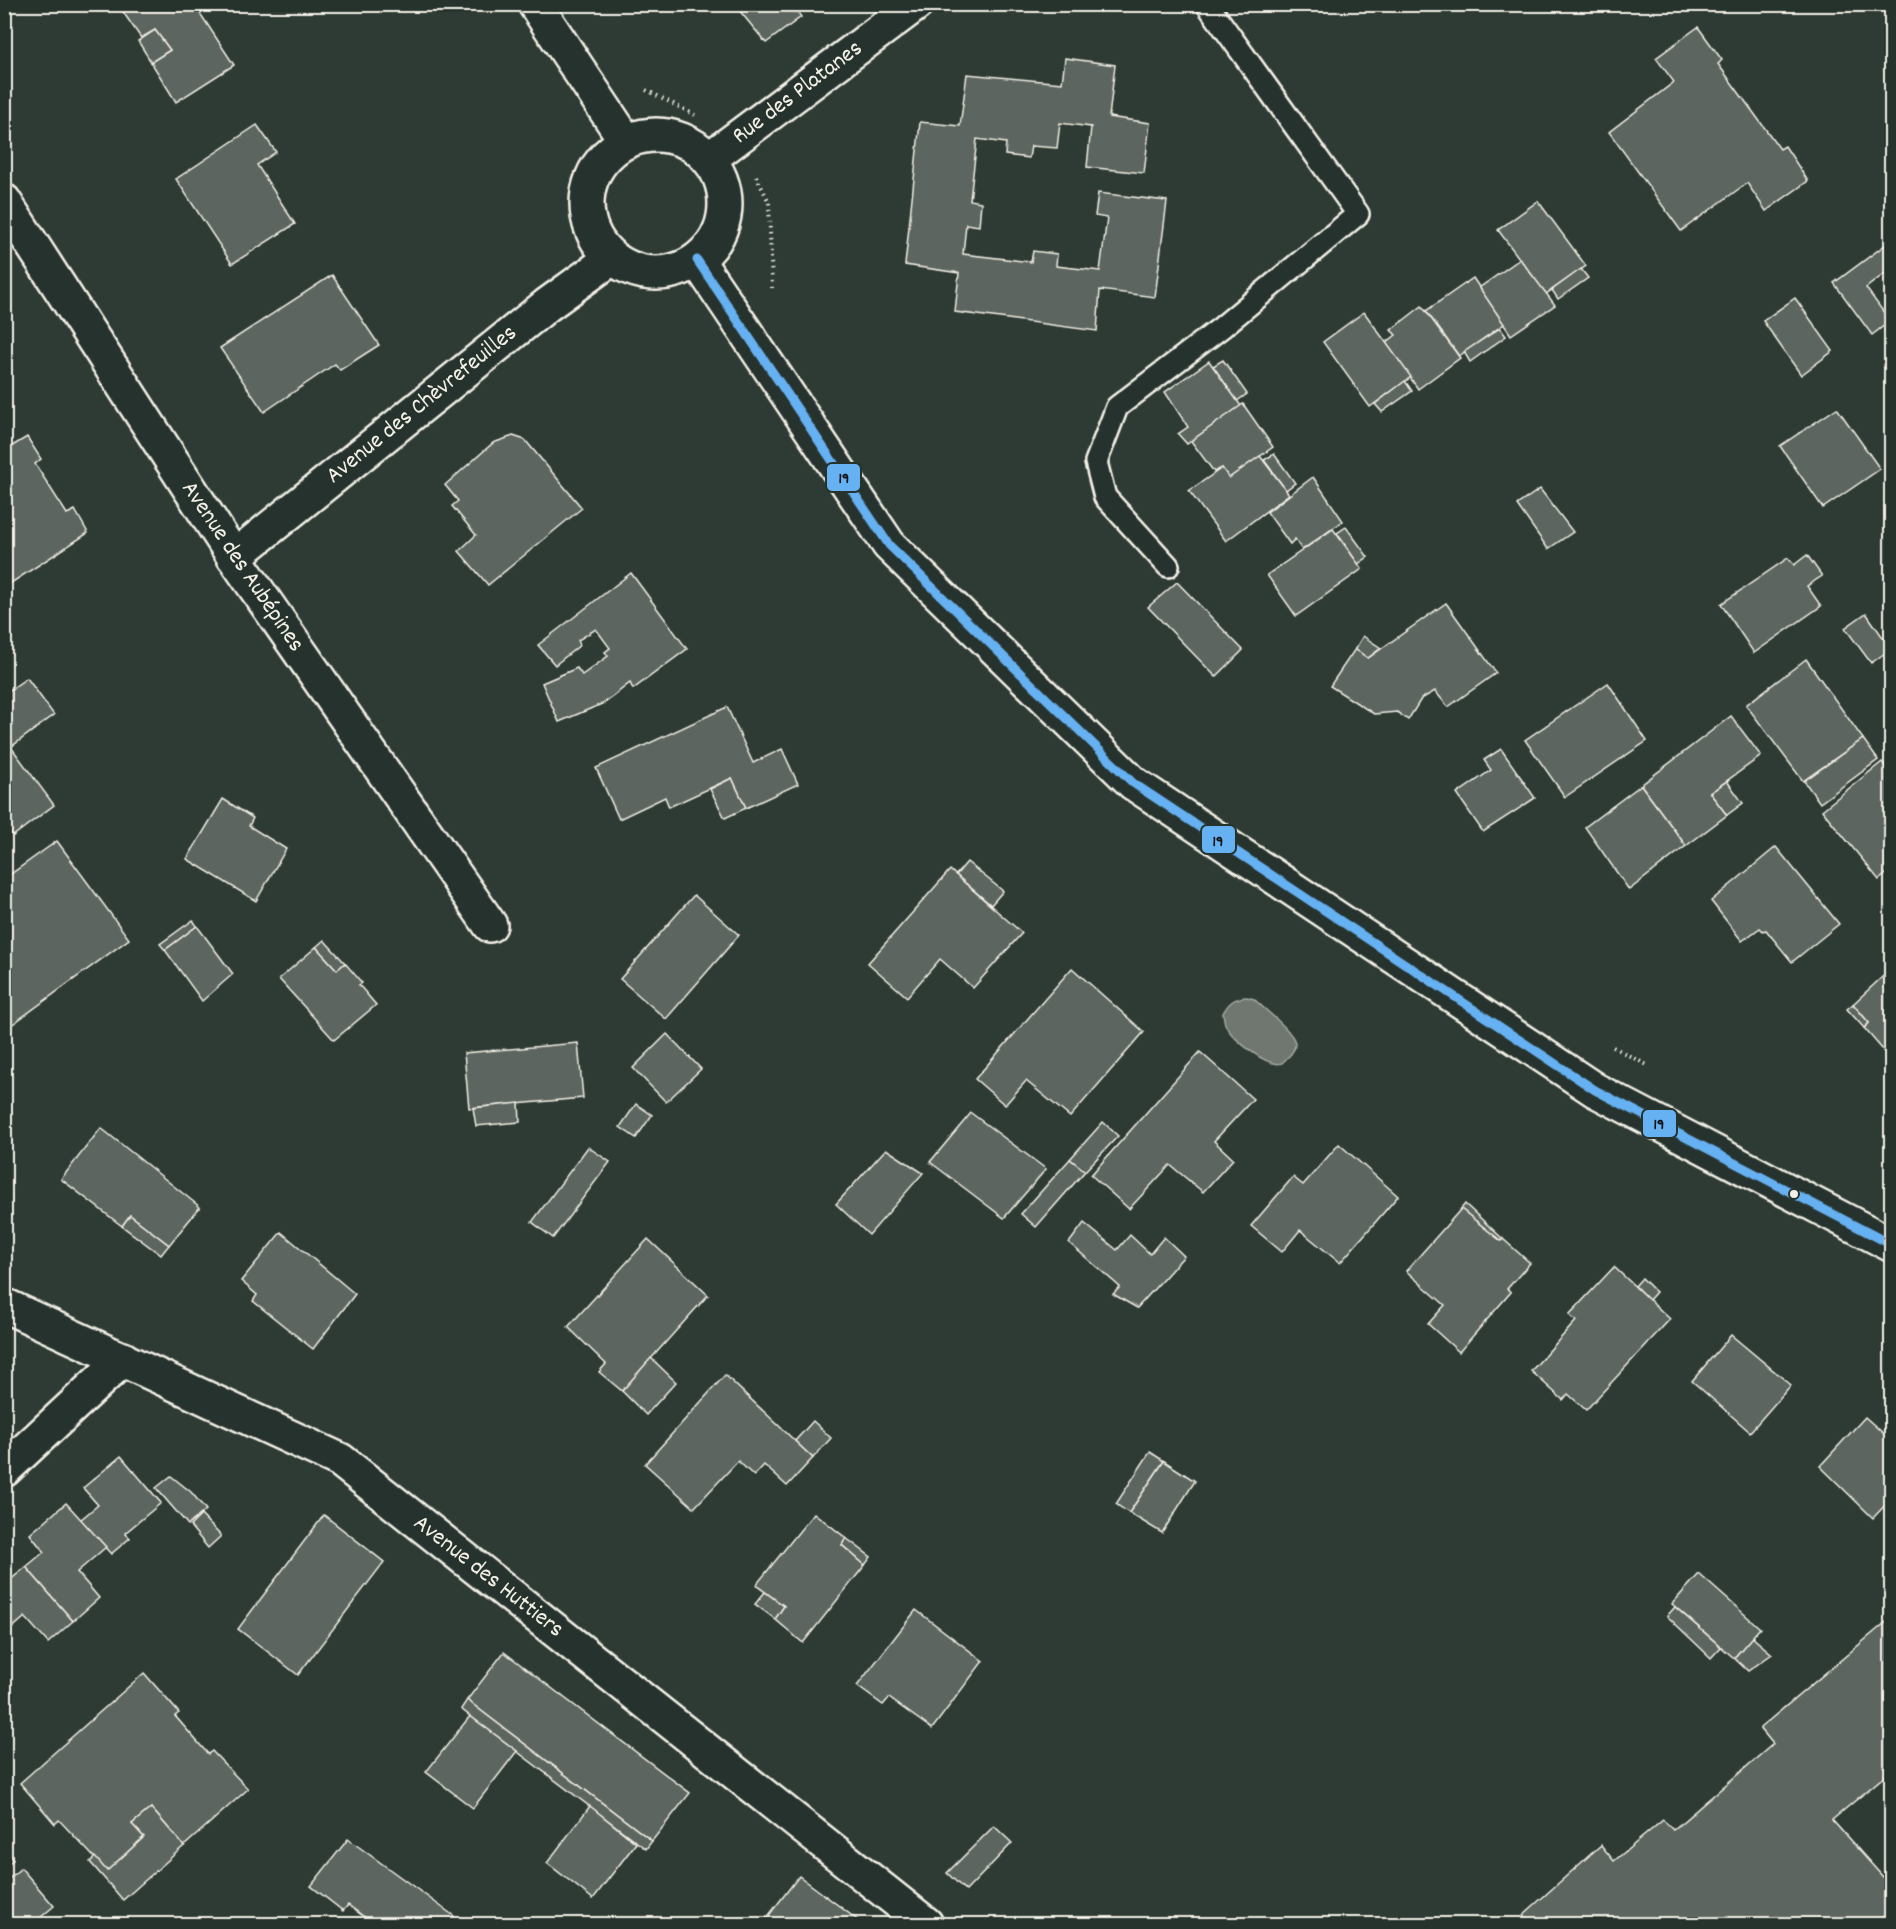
<svg xmlns="http://www.w3.org/2000/svg" width="1896" height="1929" viewBox="0 0 1896 1929" font-family="Dekko,sans-serif">
	<rect width="100%" height="100%" fill="#2e3b34"/>
	<filter id="ink" filterUnits="userSpaceOnUse"><feTurbulence type="fractalNoise" baseFrequency=".0167" numOctaves="2"/><feDisplacementMap in="SourceGraphic" scale="12" xChannelSelector="R" yChannelSelector="G"/><feConvolveMatrix kernelMatrix="1 2 1 2 8 2 1 2 1" color-interpolation-filters="sRGB"/></filter>
	<g filter="url(#ink)">
		<!-- water -->
		<path fill="#6f7770" stroke="#a4a8a0" stroke-width="1.5" d="M1247,997L1254,999C1263,1008 1294,1032 1295,1043C1296,1051 1287,1058 1282,1063C1267,1068 1235,1040 1227,1028C1224,1024 1224,1018 1223,1013C1229,1002 1234,998 1247,997Z"/>
		<!-- building -->
		<g fill="#5c655e" stroke="#f4f1e8" stroke-width="1.5">
			<polygon points="134,4 194,4 234,65 176,102 151,62 170,50 155,30 141,38 123,12"/>
			<polygon points="734,4 792,4 801,17 766,43"/>
			<polygon points="1698,27 1722,60 1718,64 1780,149 1785,146 1808,181 1766,211 1747,183 1681,231 1609,132 1674,82 1656,58"/>
			<polygon points="155,30 170,50 151,62 138,41"/>
			<polygon points="1065,58 1115,65 1109,117 1150,123 1144,173 1087,167 1091,127 1060,123 1057,148 1031,146 1029,158 1005,155 1006,143 977,139 970,200 981,202 979,226 966,224 963,254 1031,262 1033,251 1057,254 1056,266 1100,271 1107,218 1095,216 1098,193 1167,201 1155,297 1100,290 1097,331 955,312 959,273 905,265 920,122 960,126 967,74 1062,83"/>
			<polygon points="257,125 276,152 257,165 295,224 232,264 176,179"/>
			<polygon points="1538,201 1586,266 1546,294 1498,230"/>
			<polygon points="1885,245 1892,253 1892,268 1866,288 1890,321 1872,335 1834,283"/>
			<polygon points="1520,259 1555,305 1511,335 1479,288"/>
			<polygon points="1581,269 1588,278 1558,299 1552,290"/>
			<polygon points="332,275 379,345 340,370 335,364 264,412 220,348"/>
			<polygon points="1473,278 1504,324 1459,356 1426,311"/>
			<polygon points="1795,298 1833,351 1801,375 1763,321"/>
			<polygon points="1422,306 1460,358 1418,389 1386,343 1396,335 1391,330"/>
			<polygon points="1364,312 1411,377 1370,407 1323,342"/>
			<polygon points="1500,328 1506,336 1470,362 1464,352"/>
			<polygon points="1223,360 1247,394 1237,401 1213,366"/>
			<polygon points="1209,361 1241,406 1187,444 1178,434 1188,427 1165,392"/>
			<polygon points="1405,381 1412,391 1382,412 1375,404"/>
			<polygon points="1243,404 1273,447 1229,478 1222,468 1214,472 1191,441"/>
			<polygon points="1837,408 1880,469 1823,508 1780,446"/>
			<polygon points="513,436 525,440 582,508 488,585 459,551 476,535 452,506 458,501 445,485 493,443"/>
			<polygon points="27,437 41,459 35,464 67,514 75,510 88,533 8,585 4,579 4,552 9,549 4,541 4,451"/>
			<polygon points="1274,454 1295,483 1286,490 1264,460"/>
			<polygon points="1260,456 1289,494 1226,541 1189,491 1222,468 1229,478"/>
			<polygon points="1313,477 1343,521 1302,550 1295,539 1290,544 1267,512"/>
			<polygon points="1540,489 1573,532 1548,549 1517,505"/>
			<polygon points="1346,527 1368,557 1358,564 1337,533"/>
			<polygon points="1333,529 1362,569 1296,616 1267,575"/>
			<polygon points="1807,555 1822,576 1807,586 1821,606 1754,653 1721,604 1788,558 1794,565"/>
			<polygon points="631,573 687,649 633,689 630,683 604,703 559,722 542,683 577,668 582,675 608,656 605,652 610,648 596,629 578,640 580,645 555,665 538,645"/>
			<polygon points="1177,582 1243,650 1216,677 1148,607"/>
			<polygon points="1446,603 1496,673 1448,707 1435,691 1421,699 1408,720 1397,712 1374,714 1330,686 1355,649 1368,658"/>
			<polygon points="1866,613 1891,649 1871,663 1845,628"/>
			<polygon points="1363,636 1381,648 1368,658 1355,649"/>
			<polygon points="1806,659 1863,739 1803,781 1746,705"/>
			<polygon points="27,678 54,715 11,747 54,805 13,836 4,825 4,694"/>
			<polygon points="1608,683 1647,741 1565,797 1525,740"/>
			<polygon points="727,707 753,763 782,749 798,784 746,808 732,778 669,807 665,797 619,819 596,768"/>
			<polygon points="1731,716 1761,756 1710,793 1727,815 1686,846 1641,785"/>
			<polygon points="1863,739 1878,760 1820,803 1804,781"/>
			<polygon points="1501,749 1535,798 1483,832 1457,794 1491,770 1484,760"/>
			<polygon points="1882,762 1892,774 1892,869 1879,880 1822,810"/>
			<polygon points="732,778 746,808 725,818 710,789"/>
			<polygon points="1727,781 1743,803 1727,815 1710,793"/>
			<polygon points="1641,785 1686,846 1629,890 1585,827"/>
			<polygon points="223,799 253,818 249,826 286,849 256,901 187,859"/>
			<polygon points="57,841 129,939 10,1026 4,1018 4,879"/>
			<polygon points="1776,847 1839,924 1792,962 1766,930 1763,931 1760,928 1742,941 1711,901"/>
			<polygon points="967,862 1003,891 991,905 956,875"/>
			<polygon points="950,870 1022,933 973,988 940,959 907,997 868,963"/>
			<polygon points="694,895 739,935 666,1019 620,979"/>
			<polygon points="193,920 197,926 165,950 160,944"/>
			<polygon points="197,926 233,974 202,1001 165,950"/>
			<polygon points="324,940 345,963 337,970 316,947"/>
			<polygon points="316,947 337,970 345,963 362,983 359,985 376,1005 334,1040 279,979"/>
			<polygon points="1072,968 1144,1032 1070,1117 1026,1081 1005,1105 975,1079"/>
			<polygon points="1892,968 1892,1041 1883,1050 1864,1028 1869,1023 1853,1004"/>
			<polygon points="1853,1004 1869,1023 1864,1028 1847,1009"/>
			<polygon points="667,1034 701,1069 666,1102 633,1068"/>
			<polygon points="578,1043 583,1098 469,1108 464,1053"/>
			<polygon points="1200,1052 1253,1099 1214,1141 1233,1159 1203,1192 1170,1165 1129,1209 1091,1175"/>
			<polygon points="519,1103 520,1122 476,1126 473,1108"/>
			<polygon points="636,1104 652,1115 636,1138 620,1127"/>
			<polygon points="971,1113 1046,1169 1004,1218 930,1162"/>
			<polygon points="1103,1122 1118,1136 1085,1171 1070,1159"/>
			<polygon points="101,1128 200,1207 169,1245 130,1215 122,1226 61,1179"/>
			<polygon points="1339,1144 1398,1196 1340,1263 1300,1230 1282,1252 1251,1226 1293,1177 1303,1185"/>
			<polygon points="588,1147 610,1162 553,1238 532,1222"/>
			<polygon points="886,1149 923,1173 869,1235 836,1204"/>
			<polygon points="1070,1159 1085,1171 1036,1227 1021,1214"/>
			<polygon points="1465,1204 1503,1239 1501,1241 1461,1209"/>
			<polygon points="1461,1209 1501,1241 1503,1239 1530,1263 1507,1289 1511,1292 1459,1352 1428,1324 1445,1305 1406,1271"/>
			<polygon points="130,1215 169,1245 161,1255 122,1226"/>
			<polygon points="1084,1223 1117,1250 1130,1235 1150,1254 1164,1237 1184,1256 1137,1308 1113,1294 1120,1287 1069,1243"/>
			<polygon points="281,1232 355,1294 313,1349 253,1301 257,1295 241,1281"/>
			<polygon points="648,1239 708,1295 622,1391 599,1372 606,1364 568,1327"/>
			<polygon points="1614,1267 1670,1319 1586,1410 1568,1394 1563,1400 1531,1371 1576,1321 1569,1315"/>
			<polygon points="1642,1278 1656,1292 1649,1300 1635,1286"/>
			<polygon points="1731,1335 1791,1385 1750,1432 1692,1381"/>
			<polygon points="651,1358 676,1382 646,1415 622,1391"/>
			<polygon points="725,1375 813,1458 787,1486 764,1465 754,1476 738,1461 694,1508 645,1464"/>
			<polygon points="1865,1417 1892,1441 1892,1498 1873,1518 1820,1466"/>
			<polygon points="813,1421 831,1438 813,1458 795,1441"/>
			<polygon points="1150,1452 1164,1461 1129,1513 1116,1504"/>
			<polygon points="121,1456 161,1503 125,1533 130,1538 111,1554 80,1520 98,1505 83,1488"/>
			<polygon points="1164,1461 1195,1481 1162,1533 1129,1513"/>
			<polygon points="171,1476 191,1492 206,1510 188,1525 156,1488"/>
			<polygon points="66,1503 106,1547 77,1572 99,1598 73,1621 26,1567 44,1552 30,1534"/>
			<polygon points="814,1513 846,1538 842,1545 865,1565 803,1643 775,1619 784,1606 756,1585"/>
			<polygon points="201,1515 221,1536 208,1548 190,1526"/>
			<polygon points="324,1515 384,1562 298,1675 238,1629"/>
			<polygon points="846,1538 871,1557 865,1565 842,1545"/>
			<polygon points="26,1567 73,1621 48,1643 25,1617 4,1635 4,1576 9,1581"/>
			<polygon points="1699,1574 1760,1628 1734,1658 1672,1604"/>
			<polygon points="765,1592 784,1606 775,1619 755,1604"/>
			<polygon points="1675,1607 1721,1647 1711,1658 1667,1616"/>
			<polygon points="916,1610 983,1661 932,1729 889,1698 883,1705 857,1686"/>
			<polygon points="1892,1617 1892,1770 1832,1820 1892,1887 1892,1909 1874,1924 1531,1924 1523,1915 1601,1845 1614,1861 1663,1820 1673,1830 1773,1744 1760,1728"/>
			<polygon points="1752,1637 1772,1654 1748,1671 1734,1658"/>
			<polygon points="504,1652 690,1793 652,1841 467,1700"/>
			<polygon points="144,1673 179,1713 175,1716 208,1754 212,1751 248,1789 184,1846 151,1808 132,1824 144,1837 107,1871 59,1820 55,1824 20,1783"/>
			<polygon points="467,1700 652,1841 646,1849 470,1716 461,1709"/>
			<polygon points="470,1716 517,1751 473,1808 426,1772"/>
			<polygon points="590,1806 636,1843 593,1899 547,1863"/>
			<polygon points="151,1808 184,1846 123,1900 90,1862 95,1857 107,1871 144,1837 132,1824"/>
			<polygon points="994,1826 1012,1843 966,1891 947,1873"/>
			<polygon points="348,1839 454,1916 447,1924 374,1924 348,1905 343,1911 311,1886"/>
			<polygon points="4,1849 13,1860 4,1867"/>
			<polygon points="21,1868 54,1906 33,1924 4,1924 4,1883"/>
			<polygon points="799,1876 863,1924 763,1923"/>
		</g>
		<g fill="none" stroke-linecap="round" stroke-linejoin="round">
			<!-- service casing -->
			<g stroke="#f4f1e8" stroke-width="26">
				<polyline id="service" points="1168,566 1105,497 1096,462 1117,407 1222,327 1358,214 1207,4"/>
			</g>
			<!-- minor casing -->
			<g stroke="#f4f1e8" stroke-width="38">
				<g id="minor">
					<polyline points="709,159 916,4"/>
					<polyline points="4,201 234,557 490,925"/>
					<polyline points="234,557 547,305 612,258"/>
					<polyline points="4,1305 340,1460 926,1924"/>
					<polyline points="4,1470 123,1359"/>
				</g>
			</g>
			<!-- secondary casing -->
			<g stroke="#f4f1e8" stroke-width="38">
				<g id="secondary">
					<polyline points="535,4 626,141"/>
					<circle cx="656" cy="204" r="69"/>
					<polyline points="697,260 889,545 1133,783 1595,1090 1892,1245"/>
				</g>
			</g>
			<!-- path -->
			<g stroke="#f4f1e8" stroke-width="4" stroke-dasharray="1.5 4.5" stroke-linecap="butt">
				<polyline points="646,90 695,115"/>
				<polyline points="756,176 769,202 772,288"/>
				<polyline points="1613,1047 1647,1065"/>
			</g>
			<!-- service -->
			<use href="#service" stroke="#26332d" stroke-width="21"/>
			<!-- minor -->
			<use href="#minor" stroke="#26332d" stroke-width="33"/>
			<!-- secondary -->
			<use href="#secondary" stroke="#26332d" stroke-width="33"/>
			<!-- bus-1 casing -->
			<g stroke="#26332d" stroke-width="14">
				<polyline id="bus-1" points="697,260 889,545 1133,783 1595,1090 1892,1245"/>
			</g>
			<!-- bus-1 -->
			<use href="#bus-1" stroke="#66b1f2" stroke-width="9"/>
		</g>
	</g>
	<!-- markers -->
	<circle fill="#f4f1e8" stroke="#26332d" stroke-width="2" cx="1794" cy="1194" r="5"/>
	<g text-anchor="middle" dominant-baseline="central" stroke-width="4.5" stroke-linejoin="round" paint-order="stroke">
		<!-- street labels -->
		<g font-size="24" fill="#f4f1e8" stroke="#26332d">
			<text transform="translate(798 93) rotate(-37)">Rue des Platanes</text>
			<text transform="translate(422 405) rotate(-39)">Avenue des Chèvrefeuilles</text>
			<text transform="translate(242 567) rotate(56)">Avenue des Aubépines</text>
			<text transform="translate(488 1577) rotate(38)">Avenue des Huttiers</text>
		</g>
	</g>
	<g stroke="#26332d" stroke-width="2">
		<rect x="826" y="463" width="35" height="29" rx="6" fill="#66b1f2"/>
		<rect x="1201" y="825" width="35" height="29" rx="6" fill="#66b1f2"/>
		<rect x="1642" y="1109" width="35" height="29" rx="6" fill="#66b1f2"/>
	</g>
	<g font-size="16" text-anchor="middle" font-weight="bold" fill="#111">
		<text x="844" y="483">19</text>
		<text x="1218" y="846">19</text>
		<text x="1659" y="1129">19</text>
	</g>
	<!-- margin -->
	<rect width="1896" height="1929" fill="none" stroke="#26332d" stroke-width="24"/>
	<rect x="12" y="12" width="1872" height="1905" fill="none" stroke="#f4f1e8" stroke-width="2" filter="url(#ink)"/>
</svg>
